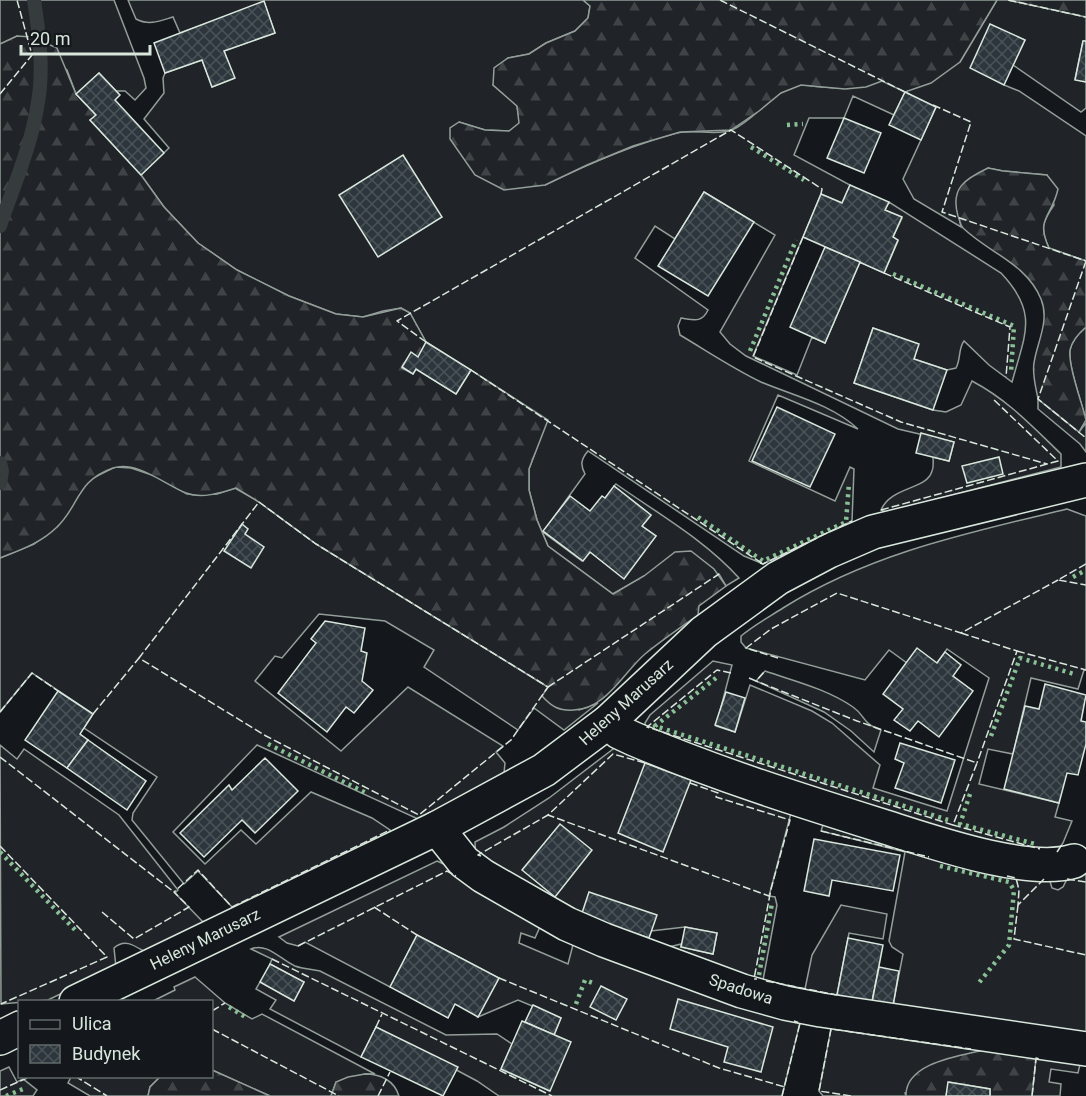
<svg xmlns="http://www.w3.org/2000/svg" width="1086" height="1096" viewBox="0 0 1086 1096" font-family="Roboto,sans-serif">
	<defs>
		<pattern id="forest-firs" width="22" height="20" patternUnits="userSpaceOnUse" patternTransform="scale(1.5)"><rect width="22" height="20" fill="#202428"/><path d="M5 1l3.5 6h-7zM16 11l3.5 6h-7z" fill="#404447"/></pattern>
		<pattern id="building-cross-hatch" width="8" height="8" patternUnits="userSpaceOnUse" patternTransform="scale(1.5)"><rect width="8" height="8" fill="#2c363c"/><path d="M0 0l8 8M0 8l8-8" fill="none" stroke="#4a5358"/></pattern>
	</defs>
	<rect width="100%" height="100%" fill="#14181c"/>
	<!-- grass -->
	<g fill="#202428" stroke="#939e99" stroke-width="1.5">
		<polygon points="0,0 114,0 144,78 146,88 135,100 125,91 116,91 99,73 76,94 67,70 17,36 0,44"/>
		<path d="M128,0H583L590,6L588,18L575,31L546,43L529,54L508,58L493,85L517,106L520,123L510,131L485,130L459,122L545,185C588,164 631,145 677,133C693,129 718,136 732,130C757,119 773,89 801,85C808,85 817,87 824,87C845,89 862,88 882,80L905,92L960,62L997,0H1008L1086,17V41H1083L1075,79L1086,82V108L1081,112L1013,65L1025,40L990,25L1004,85L1019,91L1086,136V261L1049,248C1040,229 1042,222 1054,205L1047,175L1003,171L988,168L959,217L961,227L914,199L903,179L936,107L905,92L894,115L853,96L844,118H809L794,155L850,185L842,203L821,194L753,356L797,375L812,337L825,343L860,262L884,273L898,241L893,237L902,218L885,210L889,202L1001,273C1039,313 1025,334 1012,382L989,365L964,341C958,349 961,359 956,368L947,370L914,359L918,344L873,328L854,383L933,410L946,412L961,405L972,381C1008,400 1032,426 1061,454V467L886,512L881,510C891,486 927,490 932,471C934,467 933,461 933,457L949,461L954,442L898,429L746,356L730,344L720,332L775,235L704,192L675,239L655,226L635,258L708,310C702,323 694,320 681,318L678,326L680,335C707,351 732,368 761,382C794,396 831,404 858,429L778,395L749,461L835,501L850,467L854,469L852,521L763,564L744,556L588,451C581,459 580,465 585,474L543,532L582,561L590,552L624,578L656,536L642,526L651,515L614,486L616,484C657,513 705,540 739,578L726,586L719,574L644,576L613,594L548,546L537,520L529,490V469L547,420L426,342L410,313L401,308L383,311L363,317L336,314L289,296L237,270L198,243L164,207L141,175L169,148L144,119L164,93L163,78L165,73L202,60L212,87L234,78L224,51L275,33L264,2L180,33L173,17C160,21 149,26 136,19Z"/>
		<path d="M1086,327V420C1082,403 1068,366 1070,350C1072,340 1079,333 1086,327Z"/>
		<polygon points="1038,399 1079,432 1086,423 1086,452 1080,444 1038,409"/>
		<polygon points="115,467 131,468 158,477 187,494 217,494 235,488 259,502 316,544 548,687 579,710 598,703 564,730 534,708 518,730 424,667 434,650 385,621 319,614 282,658 275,656 255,681 341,751 408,687 503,746 496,752 505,763 504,773 490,783 420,820 257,745 173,832 205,864 241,830 256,844 311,792 372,818 390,830 386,837 237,910 232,907 198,871 184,884 132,820 133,813 157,777 84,728 93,714 32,673 0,712 0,558 34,544 58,526 89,480"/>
		<path d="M1067,509L1086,516V670H1084L1078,689L1031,678L1013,754L988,749L979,784L1059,803L1055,817L1072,821L1063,843L1056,853L984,846L646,731L645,723L650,715L713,661L732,665L716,726L735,732L750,685L812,711L832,723L880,765L873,788L947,811L989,678L947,649L937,663H907L889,650L865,680L746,648L741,642V636C754,625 769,617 783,608C871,553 968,533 1067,509Z"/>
		<path d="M765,671C794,681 827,689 853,707C866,716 861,723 881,730L874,752L851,731L824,712L756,681Z"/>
		<path d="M0,745L17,759L24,749L119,815L178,890L175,893L204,923L145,952C135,946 125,938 114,948L116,967L48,1000L1,1004Z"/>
		<polygon points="617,746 791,813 769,896 775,897 777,905 763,980 805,989 812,955 841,905 887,914 883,939 849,933 837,995 893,1005 903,954 892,947 889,941 905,852 821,831 824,822 1048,875 1052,888 1058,890 1063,887 1069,875 1086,874 1086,1042 759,987 665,948 681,944 681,947 713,954 717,933 685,927 651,931 645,945 476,863 475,842 504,827 549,798"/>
		<path d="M437,861L459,871L543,920L535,938L521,933L519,943L568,964L575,937L797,1016L800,1023L782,1096H499L477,1081L376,1027L361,1057L270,1009L276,1000L256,989L260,982L294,1001L304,982L270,964L272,959L251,949C267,942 281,960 295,966C303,969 312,969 320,971L446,1035L497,1034L512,1044L501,1069L549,1091L554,1035L561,1018L518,1000L478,1017L499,978L417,935L390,987L305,942L298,946L287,943L279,937Z"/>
		<polygon points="195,977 225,1003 252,1019 262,1014 375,1074 365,1074 336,1082 331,1096 270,1096 212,1070 212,1002 151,1002 175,990 174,987"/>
		<polygon points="846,1023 1080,1064 1078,1073 1051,1069 1049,1082 1061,1084 1060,1096 1032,1096 1036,1058 905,1093 906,1096 823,1096 819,1091 831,1029"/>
		<polygon points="9,1067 17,1082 23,1079 37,1090 33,1096 0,1096 0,1071"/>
		<polygon points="71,1077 160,1077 150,1087 148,1096 90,1096 68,1083"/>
	</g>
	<!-- forest -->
	<g fill="url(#forest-firs)" stroke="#939e99" stroke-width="1.5">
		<polygon points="583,0 997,0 960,62 931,83 905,92 882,81 866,87 845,89 801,85 781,93 759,111 731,130 680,132 633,146 587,165 545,185 504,190 475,175 450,139 450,128 459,122 485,130 509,131 519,123 517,106 493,85 494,68 508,58 529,54 546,43 575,31 588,18 590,6"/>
		<polygon points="1008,0 1086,0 1086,17"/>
		<path d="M17,36L32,37L57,48L76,94L96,115L90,120L141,175L164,207L198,243L237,270L289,296L336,314L363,317L401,308L410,313L426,342L418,357L412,353L402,368L413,374L416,369L456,394L471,370L548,420L529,469V490L537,520L548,546L613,594L644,576L675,552L691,551L714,569L726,586L699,606L698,615C680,628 662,640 645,654C623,673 606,709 574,710C559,711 552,707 542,696L548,687L316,544L259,502L236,488C221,493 201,499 186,493C165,485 137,460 113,468C76,481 80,505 57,527C41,543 20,550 0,558V44Z"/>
		<path d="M988,168L1003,171L1047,175L1058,189C1052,217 1035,218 1049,248L1086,261V327C1079,333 1072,340 1070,350C1068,366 1082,403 1086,420L1079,432L1038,399C1036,388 1032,374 1034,363C1037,342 1050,321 1041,299C1026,263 989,253 963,228C960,225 960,220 958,216C950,188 965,179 988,168Z"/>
		<path d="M984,1050L1036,1058L1032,1096H990V1089L949,1082L946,1096H906C905,1063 959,1056 984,1050Z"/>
		<polygon points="212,1070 270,1096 148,1096 150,1087 160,1077 212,1076"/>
		<path d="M365,1074C380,1074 394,1080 399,1096H331L336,1082L348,1077Z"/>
	</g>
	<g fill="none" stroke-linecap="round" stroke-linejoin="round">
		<!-- stream -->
		<g stroke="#363b3e" stroke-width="14">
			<path d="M0,226C14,185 32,144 38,102C44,69 39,33 34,0"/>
			<polyline points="0,463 2,471 0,483"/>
		</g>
	</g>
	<!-- building -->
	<g fill="url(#building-cross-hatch)" stroke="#d8e6dc" stroke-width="1.5">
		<polygon points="264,1 275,33 224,51 235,78 212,87 202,60 165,73 154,43"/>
		<polygon points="990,24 1025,40 1004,85 970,68"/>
		<polygon points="1083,41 1086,41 1086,82 1075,80"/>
		<polygon points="99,73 120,95 115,100 164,153 141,175 90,120 96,115 76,94"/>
		<polygon points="905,92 936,107 921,140 889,125"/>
		<polygon points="844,118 881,133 864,173 827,158"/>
		<polygon points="403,155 442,217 378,257 339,195"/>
		<polygon points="850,185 889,202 885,210 902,217 893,237 898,240 884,273 803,237 821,194 842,203"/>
		<polygon points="704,192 754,222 708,296 658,266"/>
		<polygon points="825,247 860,262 825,343 790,327"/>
		<polygon points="873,328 919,344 914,359 947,370 933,410 854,383"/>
		<polygon points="426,342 471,370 456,394 416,369 413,374 402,367 411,352 418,357"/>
		<polygon points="777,407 835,434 810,487 752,461"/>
		<polygon points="921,433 954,442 949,461 916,453"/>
		<polygon points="999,457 1003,474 967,483 962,466"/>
		<polygon points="614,486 651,515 642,526 656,536 624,579 590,552 583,561 543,531 570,496 590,511 602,496 605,498"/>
		<polygon points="242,524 248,529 245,534 264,547 251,568 224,551"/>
		<polygon points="325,621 365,628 361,651 367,653 362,681 373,690 354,713 346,707 327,732 278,693 316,643 311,639"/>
		<polygon points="917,648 937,663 945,652 961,665 953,676 973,691 939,737 918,721 910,731 894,720 903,709 883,694"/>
		<polygon points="1045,684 1086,695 1081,721 1086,722 1086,744 1078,775 1067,773 1059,803 1004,789 1025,706 1039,709"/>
		<polygon points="58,691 93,714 80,734 88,740 67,768 25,740"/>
		<polygon points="726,692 745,698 735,732 715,725"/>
		<polygon points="88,740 146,781 127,810 67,768"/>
		<polygon points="900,743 955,760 941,803 895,788 904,763 895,759"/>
		<polygon points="265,758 298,791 255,833 242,820 204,857 180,833 229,785 232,790"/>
		<polygon points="645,763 691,780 663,852 618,833"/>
		<polygon points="560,824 592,850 555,897 522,870"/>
		<polygon points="814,839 900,855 893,891 832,880 829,896 804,891"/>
		<polygon points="589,892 657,915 649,938 581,916"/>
		<polygon points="685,927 717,933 713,954 681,947"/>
		<polygon points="417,935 499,978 478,1017 455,1004 448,1018 390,987"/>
		<polygon points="848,938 883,945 872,1002 837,995"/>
		<polygon points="270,964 304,982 294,1001 260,982"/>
		<polygon points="879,967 899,971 893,1006 872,1002"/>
		<polygon points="601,986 627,999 616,1020 590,1007"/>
		<polygon points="678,999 773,1027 761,1072 724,1062 728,1047 670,1029"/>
		<polygon points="533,1005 561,1018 554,1035 525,1022"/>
		<polygon points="522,1021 571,1042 550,1091 501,1069"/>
		<polygon points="376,1027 458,1067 443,1096 361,1057"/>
		<polygon points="948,1082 990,1089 990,1096 946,1096"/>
	</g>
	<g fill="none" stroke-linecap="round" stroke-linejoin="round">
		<!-- minor casing -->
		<g stroke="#d8e6dc" stroke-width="36">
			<g id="minor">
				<path d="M608,722L619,732L634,739C714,773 796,799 879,825C927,840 1027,876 1074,861"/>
				<polyline points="437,828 464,862 483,876 567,924 604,940 742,991 785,1003 821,1010 1086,1049"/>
				<polyline points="76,1002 437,828 544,770 608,722 704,632 778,578 829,551 873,532 1086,480"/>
				<polyline points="0,1038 20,1028"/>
			</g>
		</g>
		<!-- minor -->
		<use href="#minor" stroke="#14181c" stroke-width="33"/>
		<!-- hedge -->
		<g stroke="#8ac095" stroke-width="4.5" stroke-dasharray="3 4.5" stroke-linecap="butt">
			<polyline points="787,125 803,124"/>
			<polyline points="751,147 804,180"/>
			<polyline points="893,274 1014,326 1011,372"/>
			<polyline points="750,351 796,240"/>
			<polyline points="698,517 763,561 846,522 849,483"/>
			<polyline points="1073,577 1086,570"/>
			<polyline points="716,678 655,726 948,820"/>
			<polyline points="991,736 1020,658 1074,674"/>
			<polyline points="268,744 366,793"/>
			<polyline points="970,794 960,824 1035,844"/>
			<polyline points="0,852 78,933"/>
			<polyline points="940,866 1009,882 1014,890 1009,945 978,984"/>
			<polyline points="759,975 772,903"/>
			<polyline points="576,1004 585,980 593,983"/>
			<polyline points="229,1007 247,1018"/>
			<polyline points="6,1096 23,1089"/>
		</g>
		<!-- fence -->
		<g stroke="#d8e6dc" stroke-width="1.5" stroke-dasharray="8 3" stroke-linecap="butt">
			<polyline points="720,0 909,94"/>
			<polyline points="1008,0 1086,17"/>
			<polyline points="0,94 32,55 17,0"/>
			<polyline points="933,105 971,122 942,212 1086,261"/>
			<polyline points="803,237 753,357 901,422 1047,464"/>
			<polyline points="1086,261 1038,399 1086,438"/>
			<polyline points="884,273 1010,327 1006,377"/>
			<polyline points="426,342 397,321 731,130 822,189 821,194"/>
			<polyline points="471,370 763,564"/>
			<polygon points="259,502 316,544 548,687 511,740 419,815 266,736 139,658"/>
			<polyline points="881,510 1058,461 993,399"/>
			<polyline points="760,563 763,564 852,521"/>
			<polyline points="1086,564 1058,580 1086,585"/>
			<polyline points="961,633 1017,651 977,763"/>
			<polyline points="1017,651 1086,670"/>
			<polyline points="778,658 746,648 771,629 837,593 961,633 1058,580"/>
			<polyline points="731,673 717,670 647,727 953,825 977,763 857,721 756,681"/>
			<polyline points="749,678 756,681 765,671"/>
			<polyline points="548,687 719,574"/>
			<polyline points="0,712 32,673 58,691"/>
			<polyline points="93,714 139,658"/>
			<polyline points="0,757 174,892"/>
			<polyline points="645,763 613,754 548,815 769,896"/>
			<polyline points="690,783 718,793 716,797 790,820 771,889 754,979 757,979"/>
			<polyline points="953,825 1040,849"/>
			<polyline points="821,831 929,857"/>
			<polyline points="0,846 107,957 1,1004"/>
			<polyline points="1057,852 1063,843"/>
			<polyline points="481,856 478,855 548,815"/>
			<polyline points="1007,876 1016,878 1019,890 1018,905 1044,879"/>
			<polyline points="1067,879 1086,882"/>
			<polyline points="1018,905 1014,939 1086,955"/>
			<polyline points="374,907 417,935"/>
			<polyline points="102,912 134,939 189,907 174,892 198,870 232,907 390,830"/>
			<polyline points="298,946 447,871 456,876"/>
			<polyline points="272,959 552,1096"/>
			<polyline points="499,978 719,1068 785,1087"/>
			<polyline points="766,981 837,995"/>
			<polyline points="212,1011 225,1003"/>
			<polyline points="376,1027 382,1014"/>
			<polyline points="212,1029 339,1096"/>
			<polyline points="75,1076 107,1096"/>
			<polyline points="0,1090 27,1078"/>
			<polyline points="378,1096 390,1072"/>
			<polyline points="782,1096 800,1023 794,1021"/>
			<polyline points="851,1096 819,1091 831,1029 971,1049"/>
			<polyline points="1032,1096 1036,1058 1040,1059"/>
		</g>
	</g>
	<g text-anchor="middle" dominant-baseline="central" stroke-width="4.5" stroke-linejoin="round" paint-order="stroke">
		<!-- street labels -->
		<g font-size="16" fill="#d8e6dc" stroke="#14181c">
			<text transform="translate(626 702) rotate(-42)">Heleny Marusarz</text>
			<text transform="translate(205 939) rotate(-26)">Heleny Marusarz</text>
			<text transform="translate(741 989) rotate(18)">Spadowa</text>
		</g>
	</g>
	<!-- legend -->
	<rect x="18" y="1000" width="195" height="78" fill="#14181c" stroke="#626a69" stroke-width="1.5"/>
	<rect x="30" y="1020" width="30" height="9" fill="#14181c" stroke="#626a69" stroke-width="1.5"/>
	<text x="72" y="1030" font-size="18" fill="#d8e6dc">Ulica</text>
	<rect x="30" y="1045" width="30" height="18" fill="url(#building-cross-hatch)" stroke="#626a69" stroke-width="1.5"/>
	<text x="72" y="1060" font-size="18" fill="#d8e6dc">Budynek</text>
	<!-- scale -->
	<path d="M21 45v9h129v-9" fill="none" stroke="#d8e6dc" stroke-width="3"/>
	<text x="30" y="45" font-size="18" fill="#d8e6dc" stroke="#14181c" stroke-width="4.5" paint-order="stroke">20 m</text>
</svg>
